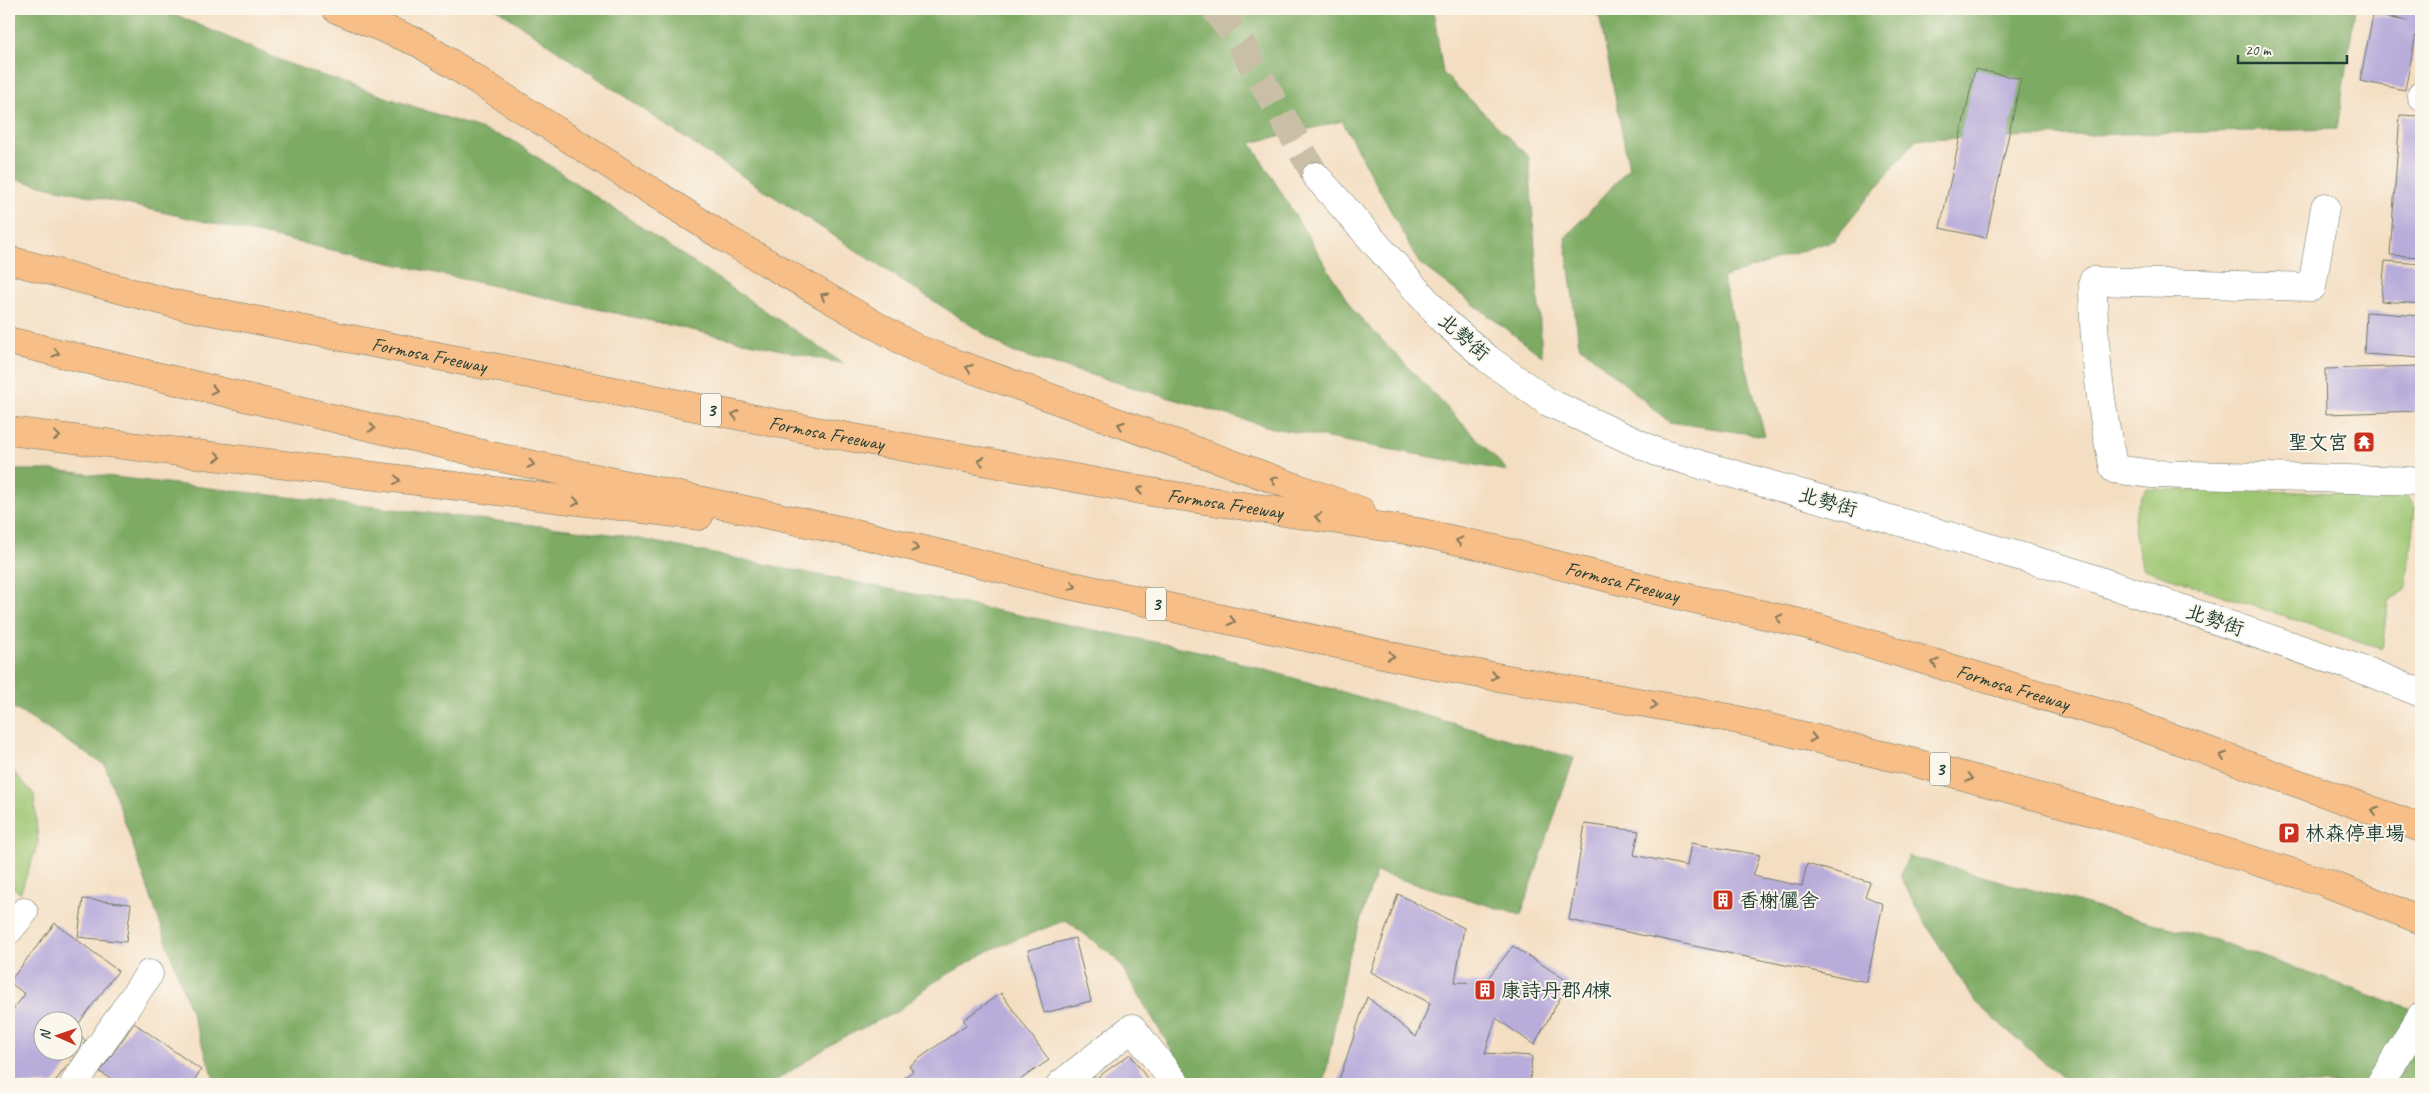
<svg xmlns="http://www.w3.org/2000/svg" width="2430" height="1093" viewBox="0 0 2430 1093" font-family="Caveat,'LXGW WenKai TC',sans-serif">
	<rect width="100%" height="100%" fill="#fbf7ec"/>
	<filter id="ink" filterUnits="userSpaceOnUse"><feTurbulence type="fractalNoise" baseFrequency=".02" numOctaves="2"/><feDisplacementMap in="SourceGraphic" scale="10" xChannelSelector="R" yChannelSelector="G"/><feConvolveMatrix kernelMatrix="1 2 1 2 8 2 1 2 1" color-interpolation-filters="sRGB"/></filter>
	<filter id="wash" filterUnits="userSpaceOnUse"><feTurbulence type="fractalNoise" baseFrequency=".0096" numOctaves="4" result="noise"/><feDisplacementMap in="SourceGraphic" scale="20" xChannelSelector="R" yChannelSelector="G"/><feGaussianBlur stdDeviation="1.12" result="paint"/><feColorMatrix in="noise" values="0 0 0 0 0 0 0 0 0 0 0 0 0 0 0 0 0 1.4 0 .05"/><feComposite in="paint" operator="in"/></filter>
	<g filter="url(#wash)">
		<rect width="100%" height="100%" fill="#f4dec2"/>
		<!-- green -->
		<g fill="#9ec672" stroke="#5e8253">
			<path d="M2146,489L2405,494L2415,507L2406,590L2388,601L2382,649L2144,569C2135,539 2127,517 2146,489Z"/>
			<polygon points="9,767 34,794 38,843 20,894 13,887 9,887"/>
		</g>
		<!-- forest -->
		<g fill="#7eab64" stroke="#4e744c">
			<polygon points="9,9 133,9 174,14 289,64 512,140 844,364 9,178"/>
			<polygon points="497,9 1433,9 1443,73 1529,157 1542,356 1419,263 1342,121 1251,143 1353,310 1508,471 1273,428 1012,352 704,151"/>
			<polygon points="1592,9 2355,9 2337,129 1916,139 1834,240 1722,278 1765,436 1669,422 1579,345 1565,238 1629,168 1600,19"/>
			<polygon points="9,470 53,470 619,535 1199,651 1574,758 1521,915 1376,872 1345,969 1324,1084 1192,1084 1117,959 1066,920 992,949 931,984 898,1011 838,1040 771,1084 216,1084 105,765 9,705"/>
			<polygon points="1909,856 2218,941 2421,1013 2421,1084 2069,1084 1976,1003 1920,915 1900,875"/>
		</g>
		<g id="blocks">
			<!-- building -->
			<g fill="#b8acda" fill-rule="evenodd">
				<polygon points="2375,9 2421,9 2405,90 2360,81 2373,15 2408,21 2374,13"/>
				<polygon points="1975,69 2021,79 1986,238 1940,228"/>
				<polygon points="2400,115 2421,116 2421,257 2390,255"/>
				<polygon points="2385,261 2421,264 2421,304 2381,301"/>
				<polygon points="2366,312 2421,316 2421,358 2364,354"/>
				<polygon points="2419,366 2420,411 2326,414 2325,369"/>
				<polygon points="1585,824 1639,831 1634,855 1687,866 1691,843 1760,855 1753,876 1802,886 1807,864 1870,882 1865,896 1883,904 1867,982 1569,920"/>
				<polygon points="1398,894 1464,928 1455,982 1484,983 1513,946 1569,982 1534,1045 1496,1018 1485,1053 1532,1056 1530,1084 1349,1084 1339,1080 1367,997 1416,1037 1430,1003 1371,972"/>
				<polygon points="83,899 131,904 126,942 78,937"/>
				<path d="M55,923L118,971L73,1031L86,1041L53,1084H9V1015L25,994L9,982ZM42,1020H72V1050H42Z"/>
				<polygon points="1075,938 1091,1001 1044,1013 1028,950"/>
				<polygon points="1001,993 1049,1060 1014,1084 895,1084 913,1071 909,1066 967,1024 963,1020"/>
				<polygon points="134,1023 201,1070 192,1084 119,1084 100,1072"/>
				<polygon points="1130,1054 1151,1084 1088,1084"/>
			</g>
		</g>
	</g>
	<g filter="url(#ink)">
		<use href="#blocks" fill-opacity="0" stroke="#6a7566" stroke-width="1"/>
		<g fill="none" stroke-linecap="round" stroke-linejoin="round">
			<!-- minor-tunnel -->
			<polyline stroke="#c9bea6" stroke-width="28" stroke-dasharray="28 14" stroke-linecap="butt" points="1215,9 1239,41 1316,176"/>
			<!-- minor casing -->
			<g stroke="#6a7566" stroke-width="29">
				<g id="minor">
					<polyline points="2421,95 2421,96"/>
					<polyline points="1316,176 1445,322 1488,359 1548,402 1657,452 2071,571 2371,673 2421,693"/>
					<path d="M2325,207L2312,287L2093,281C2093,345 2100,407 2114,469L2152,474L2421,481"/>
					<polyline points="9,930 24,912"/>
					<polyline points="74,1084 149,974"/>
					<polyline points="1061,1084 1132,1028 1176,1084"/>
					<polyline points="2380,1084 2421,1016"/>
				</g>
			</g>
			<!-- highway casing -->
			<g stroke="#6a7566" stroke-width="29">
				<g id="highway">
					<polyline points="336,9 419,43 728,240 917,349 1361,511"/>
					<path id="s1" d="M9,260L175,304L816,431L1157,493L1418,532L1499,550L1655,590L1804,624L2120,719L2421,828"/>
					<polyline points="9,341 492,456 868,536 1055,582 1446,668 1730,718 1916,763 2118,819 2324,882 2421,920"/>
					<polyline points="9,431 699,516"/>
				</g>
			</g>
			<!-- minor -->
			<use href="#minor" stroke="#fff" stroke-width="28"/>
			<!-- highway -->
			<use href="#highway" stroke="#f7be87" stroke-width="28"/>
		</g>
		<!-- one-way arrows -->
		<defs><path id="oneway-chevron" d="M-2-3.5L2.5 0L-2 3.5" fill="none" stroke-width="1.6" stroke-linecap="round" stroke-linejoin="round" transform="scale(1.25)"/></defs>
		<g stroke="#807759">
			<use href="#oneway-chevron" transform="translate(824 296) rotate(-150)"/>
			<use href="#oneway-chevron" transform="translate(56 353) rotate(13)"/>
			<use href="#oneway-chevron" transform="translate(969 368) rotate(-160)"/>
			<use href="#oneway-chevron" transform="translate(214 390) rotate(13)"/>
			<use href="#oneway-chevron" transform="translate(735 415) rotate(-169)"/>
			<use href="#oneway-chevron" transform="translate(1121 425) rotate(-160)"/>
			<use href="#oneway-chevron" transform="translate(372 428) rotate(13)"/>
			<use href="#oneway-chevron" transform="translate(57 436) rotate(7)"/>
			<use href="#oneway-chevron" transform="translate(218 457) rotate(7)"/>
			<use href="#oneway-chevron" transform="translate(981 461) rotate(-170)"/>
			<use href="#oneway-chevron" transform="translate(531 464) rotate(12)"/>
			<use href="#oneway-chevron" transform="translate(397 480) rotate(7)"/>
			<use href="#oneway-chevron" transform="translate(1274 480) rotate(-160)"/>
			<use href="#oneway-chevron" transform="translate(1140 490) rotate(-170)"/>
			<use href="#oneway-chevron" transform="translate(576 502) rotate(7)"/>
			<use href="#oneway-chevron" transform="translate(1318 517) rotate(-171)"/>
			<use href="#oneway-chevron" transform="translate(1459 541) rotate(-167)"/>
			<use href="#oneway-chevron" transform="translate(915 548) rotate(14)"/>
			<use href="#oneway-chevron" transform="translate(1073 586) rotate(12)"/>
			<use href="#oneway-chevron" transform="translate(1779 618) rotate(-167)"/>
			<use href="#oneway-chevron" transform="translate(1232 621) rotate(12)"/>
			<use href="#oneway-chevron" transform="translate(1391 656) rotate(12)"/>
			<use href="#oneway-chevron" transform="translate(1935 663) rotate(-163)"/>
			<use href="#oneway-chevron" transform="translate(1494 676) rotate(10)"/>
			<use href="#oneway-chevron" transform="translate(1654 705) rotate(10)"/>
			<use href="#oneway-chevron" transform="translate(1813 738) rotate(13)"/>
			<use href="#oneway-chevron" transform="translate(2223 756) rotate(-160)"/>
			<use href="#oneway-chevron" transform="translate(1970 778) rotate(15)"/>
			<use href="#oneway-chevron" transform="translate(2375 811) rotate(-160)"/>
		</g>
	</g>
	<!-- icons -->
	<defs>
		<g id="temple-square" transform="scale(1.125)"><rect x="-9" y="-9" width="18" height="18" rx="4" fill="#c8321e" stroke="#fbf7ec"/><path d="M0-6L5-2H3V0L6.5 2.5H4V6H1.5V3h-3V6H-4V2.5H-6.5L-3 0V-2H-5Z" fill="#fff"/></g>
		<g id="parking-square" transform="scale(1.125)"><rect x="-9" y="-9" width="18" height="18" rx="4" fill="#c8321e" stroke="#fbf7ec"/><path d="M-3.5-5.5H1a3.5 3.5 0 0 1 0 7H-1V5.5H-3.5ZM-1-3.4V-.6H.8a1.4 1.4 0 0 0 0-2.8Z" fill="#fff"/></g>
		<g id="building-square" transform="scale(1.125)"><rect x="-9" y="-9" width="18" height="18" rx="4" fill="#c8321e" stroke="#fbf7ec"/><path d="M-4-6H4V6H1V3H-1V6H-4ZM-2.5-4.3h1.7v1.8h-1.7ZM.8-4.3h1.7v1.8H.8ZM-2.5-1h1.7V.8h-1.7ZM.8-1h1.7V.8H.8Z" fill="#fff"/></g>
	</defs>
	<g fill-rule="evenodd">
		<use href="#temple-square" x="2364" y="442"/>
		<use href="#parking-square" x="2289" y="833"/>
		<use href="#building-square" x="1723" y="900"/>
		<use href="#building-square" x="1485" y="990"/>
	</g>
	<g text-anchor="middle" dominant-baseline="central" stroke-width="4" stroke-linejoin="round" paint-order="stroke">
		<!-- shield labels -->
		<g fill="#fbf7ec" stroke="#61756b" stroke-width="1">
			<rect x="701" y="393.5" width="20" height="33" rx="4"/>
			<rect x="1146" y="587.5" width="20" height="33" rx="4"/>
			<rect x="1930" y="752.5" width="20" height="33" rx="4"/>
		</g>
		<g font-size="19" font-weight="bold" fill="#1f3d34">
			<text x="711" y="410">3</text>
			<text x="1156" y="604">3</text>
			<text x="1940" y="769">3</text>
		</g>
		<!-- street labels -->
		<g font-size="20" fill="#1f3d34" stroke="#fbf7ec">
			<text transform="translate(1464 337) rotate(41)">北勢街</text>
			<text stroke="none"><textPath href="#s1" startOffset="431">Formosa Freeway</textPath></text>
			<text stroke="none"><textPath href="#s1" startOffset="836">Formosa Freeway</textPath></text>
			<text transform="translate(1828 502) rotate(16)">北勢街</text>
			<text stroke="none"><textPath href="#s1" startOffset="1241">Formosa Freeway</textPath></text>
			<text stroke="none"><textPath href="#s1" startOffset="1646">Formosa Freeway</textPath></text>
			<text transform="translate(2215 620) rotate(19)">北勢街</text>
			<text stroke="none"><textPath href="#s1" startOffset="2051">Formosa Freeway</textPath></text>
		</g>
		<!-- poi labels -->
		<g font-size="20" fill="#1f3d34" stroke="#fbf7ec" text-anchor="start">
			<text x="2348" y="442" text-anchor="end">聖文宮</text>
			<text x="2305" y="833">林森停車場</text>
			<text x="1739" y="900">香榭儷舍</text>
			<text x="1501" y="990">康詩丹郡A棟</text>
		</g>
	</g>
	<!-- margin -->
	<rect width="2430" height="1093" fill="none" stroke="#fbf7ec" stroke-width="30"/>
	<!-- north arrow -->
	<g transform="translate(58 1036) rotate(272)"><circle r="24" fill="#fbf7ec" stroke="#a3ada2"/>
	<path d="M0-4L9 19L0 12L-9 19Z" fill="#c8321e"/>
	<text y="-8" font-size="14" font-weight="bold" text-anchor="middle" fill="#1f3d34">N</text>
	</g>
	<!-- scale -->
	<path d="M2238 55v8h109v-8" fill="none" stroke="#1f3d34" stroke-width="2.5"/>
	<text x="2245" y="55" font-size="15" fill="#1f3d34" stroke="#fbf7ec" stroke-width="4" paint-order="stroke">20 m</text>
</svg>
